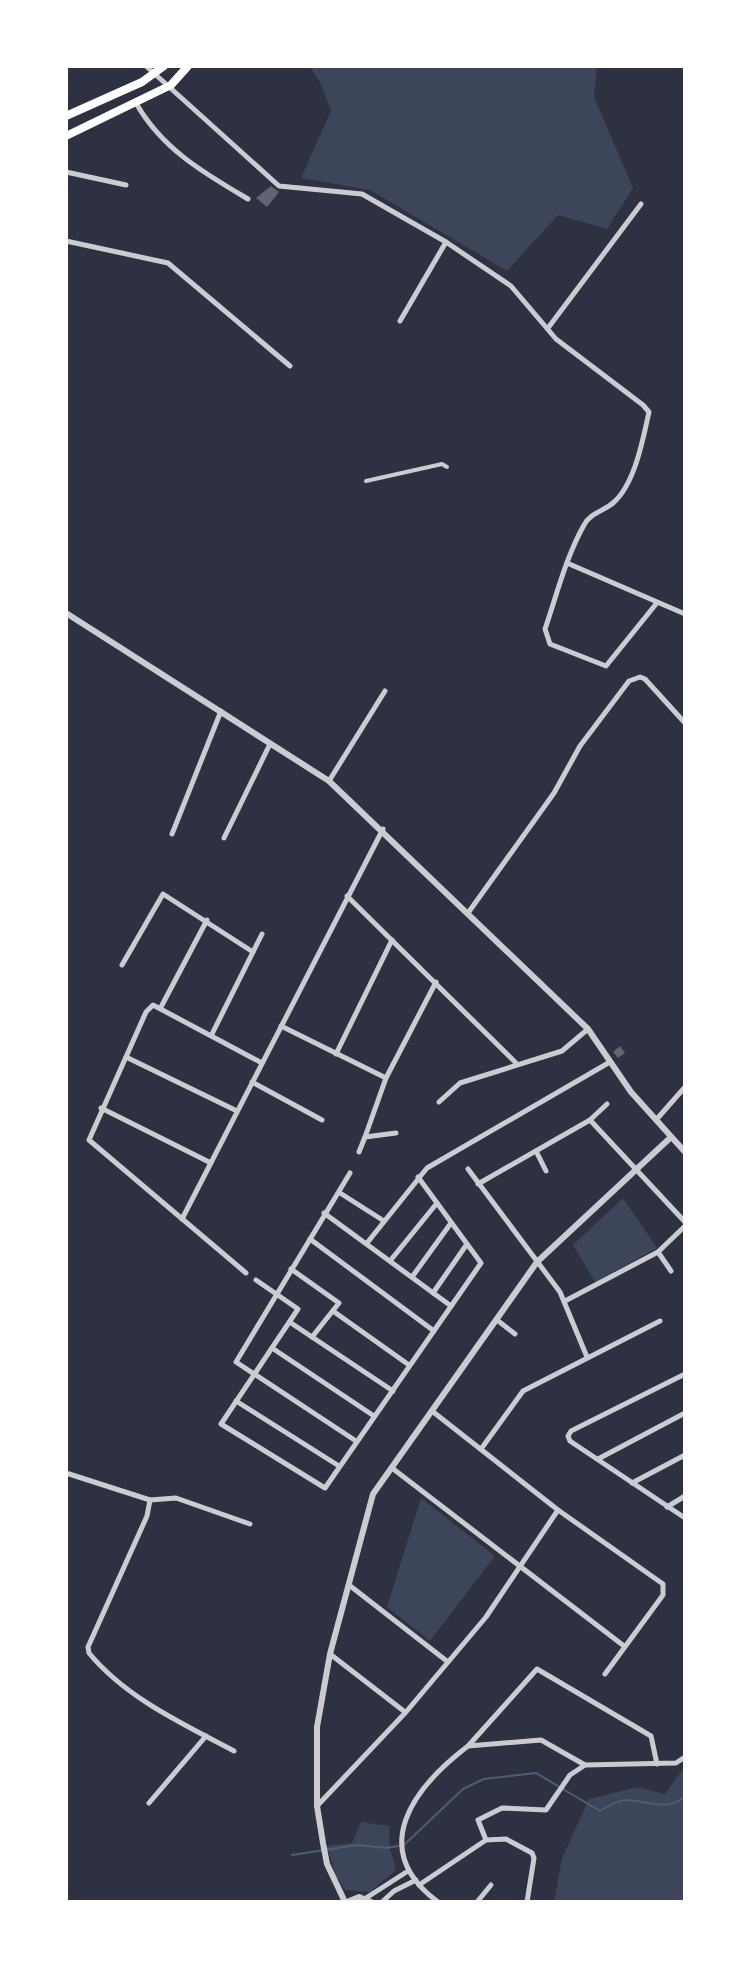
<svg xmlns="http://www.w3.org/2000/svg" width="751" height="1968" viewBox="0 0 751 1968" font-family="Roboto,sans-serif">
	<rect width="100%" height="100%" fill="#2d3142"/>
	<!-- green -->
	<g fill="#3c4559">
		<polygon points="309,66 597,66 594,97 633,188 607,229 558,215 507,271 370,190 301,178 331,111 319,80"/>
		<polygon points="623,1198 657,1248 595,1282 573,1245"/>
		<polygon points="421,1498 495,1556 430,1641 387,1607"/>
		<polygon points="685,1766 685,1902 554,1902 562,1858 589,1799 637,1787 665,1794"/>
		<polygon points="361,1822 390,1826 389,1845 396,1870 370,1892 345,1890 336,1876 327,1846 352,1843"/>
	</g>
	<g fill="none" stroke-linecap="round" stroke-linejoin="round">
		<!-- stream -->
		<path stroke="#4f5d75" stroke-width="2" d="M292,1855L357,1845L386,1848L404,1845L463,1789L484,1779L536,1773L600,1811C607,1807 616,1801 624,1800C643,1799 671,1814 685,1795"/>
	</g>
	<!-- building -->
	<g fill="#626471">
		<polygon points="271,186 279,192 267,207 256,198"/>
		<polygon points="620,1046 625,1053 618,1058 613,1052"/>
	</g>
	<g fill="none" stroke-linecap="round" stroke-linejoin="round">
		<!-- pedestrian -->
		<polyline stroke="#caccd0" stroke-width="4" points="366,481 442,464 447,467"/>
		<!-- minor -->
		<g stroke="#caccd0" stroke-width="5">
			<polyline points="146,66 279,186 362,194 446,242"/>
			<path d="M136,103C162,149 204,173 248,199"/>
			<polyline points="66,172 126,185"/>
			<polyline points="66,241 168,263 290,366"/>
			<path d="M400,321L446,242L511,286L556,339L643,405L649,412C643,439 635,484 613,503C604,511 590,513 584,525C566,557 557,594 545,629L550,644L606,666L656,604"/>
			<polyline points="548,328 641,204"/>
			<polyline points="567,563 685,614"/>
			<polyline points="329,781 385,691"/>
			<polyline points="172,834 221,711"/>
			<polyline points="224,838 270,744"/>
			<polyline points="347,896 516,1063"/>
			<polyline points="468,913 554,793 580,746 629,681 640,677 645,679 685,723"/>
			<polyline points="122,965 163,894 253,952"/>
			<polyline points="161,1007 207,920"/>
			<polyline points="281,1026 386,1078"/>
			<polyline points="212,1034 262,934"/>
			<polyline points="336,1054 392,940"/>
			<polyline points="126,1057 237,1111"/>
			<polyline points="252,1082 322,1120"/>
			<polyline points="439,1102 460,1083 562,1051 588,1029"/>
			<polyline points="101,1108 211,1163"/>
			<polyline points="590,1120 685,1222"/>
			<polyline points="656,1120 685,1087"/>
			<polyline points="396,1133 365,1137 386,1078 436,982"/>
			<polyline points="536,1151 546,1171"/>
			<polyline points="359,1152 365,1137"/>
			<polyline points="468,1169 560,1292 587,1357"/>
			<polyline points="350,1173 236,1362 356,1441"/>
			<polyline points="478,1184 590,1120 607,1104"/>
			<polyline points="340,1193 384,1221"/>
			<polyline points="324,1213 451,1306"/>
			<polyline points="182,1219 383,829"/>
			<polyline points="310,1239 434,1331"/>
			<polyline points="367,1243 427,1168 610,1062"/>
			<polyline points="658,1252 671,1271"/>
			<polyline points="390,1261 437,1203"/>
			<polyline points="291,1269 339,1303 312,1337"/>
			<polyline points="246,1273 89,1140 146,1012 153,1005 262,1063"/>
			<polyline points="412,1277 451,1223"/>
			<polyline points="256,1280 298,1309 221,1424 325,1488 481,1263 418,1177"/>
			<polyline points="433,1293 467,1244"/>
			<polyline points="565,1301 658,1252 685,1226"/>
			<polyline points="333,1311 409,1365"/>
			<polyline points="497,1320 515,1334"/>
			<polyline points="291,1323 393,1391"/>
			<polyline points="272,1348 374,1416"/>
			<polyline points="685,1374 571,1431 568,1436 570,1441 685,1518"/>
			<polyline points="236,1401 339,1466"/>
			<polyline points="432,1411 558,1510 663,1584 663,1595 605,1674"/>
			<polyline points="481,1449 523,1391 660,1321"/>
			<polyline points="598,1459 685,1413"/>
			<polyline points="392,1468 624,1646"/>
			<path d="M66,1473L150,1500L147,1516L88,1647L89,1653C126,1698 183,1724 234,1751"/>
			<polyline points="632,1483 685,1455"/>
			<polyline points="150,1500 176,1498 250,1524"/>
			<polyline points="667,1507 685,1496"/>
			<polyline points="349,1585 448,1662"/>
			<polyline points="330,1654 405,1712"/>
			<polyline points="469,1745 537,1669 651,1736 657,1764"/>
			<polyline points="149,1803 206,1736"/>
			<polyline points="317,1806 406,1712 486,1617 558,1510"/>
			<polyline points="486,1840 478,1820 502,1808 546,1810 570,1775 585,1765"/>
			<polyline points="419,1885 486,1840 506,1839 532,1853 534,1858 527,1902"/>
			<polyline points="366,1898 408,1871"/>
			<polyline points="382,1902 394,1891 416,1880"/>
			<path d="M438,1902C367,1849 413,1788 468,1746L541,1740L585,1765L676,1763L685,1757"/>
			<polyline points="477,1902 491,1885"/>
		</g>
		<!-- tertiary -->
		<g stroke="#caccd0" stroke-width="6">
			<polyline points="66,613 329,781 588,1029 631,1092 685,1152"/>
			<polyline points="345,1902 327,1864 323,1843 317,1806 317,1727 330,1654 373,1494 537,1262 670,1138"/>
			<polyline points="347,1902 359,1897 371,1902"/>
		</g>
		<!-- primary -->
		<g stroke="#fff" stroke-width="8">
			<polyline points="66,116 142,82 164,66"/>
			<polyline points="66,136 171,85 188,66"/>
		</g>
	</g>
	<!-- border -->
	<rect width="751" height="1968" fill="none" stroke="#ffffff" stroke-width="136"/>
</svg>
